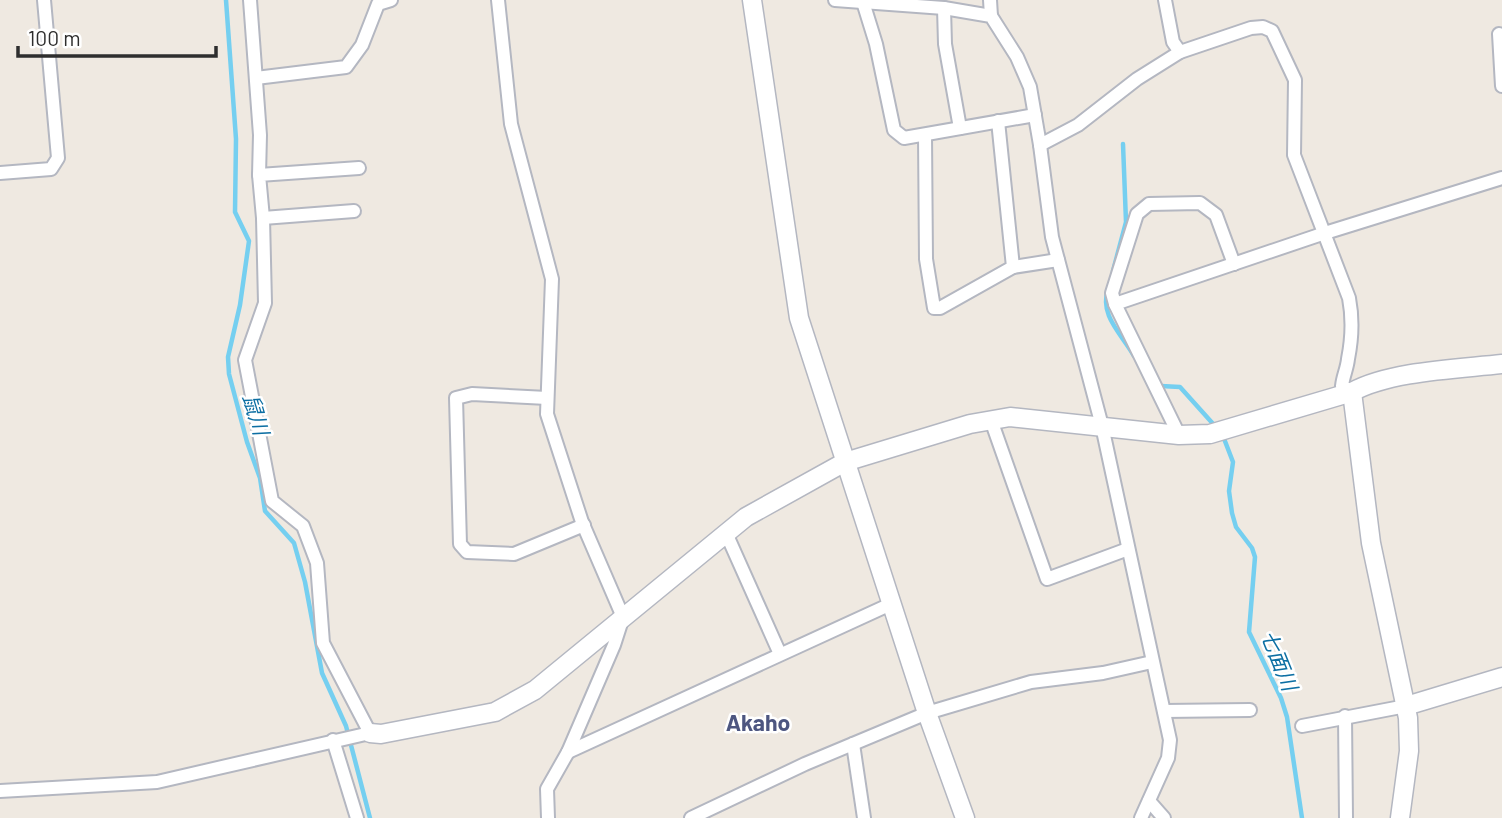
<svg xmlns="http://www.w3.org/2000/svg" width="1502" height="818" viewBox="0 0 1502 818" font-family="Barlow,'Noto Sans JP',sans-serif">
	<rect width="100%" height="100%" fill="#efe9e1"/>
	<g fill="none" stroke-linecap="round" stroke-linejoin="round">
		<!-- stream -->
		<g stroke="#75cff0" stroke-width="4.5">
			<polyline points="226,0 236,139 235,212 249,241 240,305 228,357 229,374 247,442 260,478 265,511 294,543 305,582 322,673 346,726 370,818"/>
			<polyline points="1113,271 1126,222 1123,144"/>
			<path d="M1108,289C1099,316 1122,334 1134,356"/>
			<polyline points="1161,386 1180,387 1215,426"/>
			<polyline points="1223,436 1233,462 1229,491 1232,513 1236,527 1252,548 1255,557 1249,632 1281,698 1287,717 1302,818"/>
		</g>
		<!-- street casing -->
		<g stroke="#b4b7c1" stroke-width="16">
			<g id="street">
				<polyline points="250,0 260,135 259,175"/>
				<polyline points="498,0 511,124 552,279 547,414 582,522 623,617 614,645 568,752 547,789 548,818"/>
				<polyline points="835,0 944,8 991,16 1017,57 1030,87 1040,145 1052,237 1102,426 1170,740 1168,758 1141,818"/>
				<polyline points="990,0 991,16"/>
				<polyline points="1165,0 1173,42 1180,52"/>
				<polyline points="863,2 876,44 894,130 904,138 1035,115"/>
				<polyline points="944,8 945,44 960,128"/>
				<polyline points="1502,35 1499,34 1502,86"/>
				<polyline points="256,78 346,67 362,45 378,4 391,0"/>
				<polyline points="925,135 926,259 934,308 940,308 1013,267 998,121"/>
				<path d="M1040,145L1078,125L1137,79L1180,52L1251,28L1263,27L1272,31L1295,80L1294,155L1349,298C1353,319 1352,339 1348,359C1347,369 1343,376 1342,386L1352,392"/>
				<polyline points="0,173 51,169 58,158 44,0"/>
				<polyline points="263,218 354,211"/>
				<polyline points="1013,267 1058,260"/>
				<polyline points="1115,304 1112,293 1137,214 1149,204 1200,203 1216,215 1234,264"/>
				<polyline points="547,398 472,394 456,398 460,544 467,552 514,554 584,525"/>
				<polyline points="991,420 1047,579 1128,549"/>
				<polyline points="1179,435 1115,304 1325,233 1502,178"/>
				<polyline points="726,533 780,654"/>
				<polyline points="1164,711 1250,710"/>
				<polyline points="1345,716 1346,818"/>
				<polyline points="1302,726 1406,706"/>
				<polyline points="333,740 357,818"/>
				<polyline points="853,744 864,818"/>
				<polyline points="568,752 893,603"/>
				<polyline points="0,791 157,782 370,733 323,643 317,563 303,526 272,501 245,360 265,303 263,218 259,175 359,168"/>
				<polyline points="1149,801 1164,818"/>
				<polyline points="691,818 805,764 927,713 1031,682 1103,673 1152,662"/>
			</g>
		</g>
		<!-- secondary casing -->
		<g stroke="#b4b7c1" stroke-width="21">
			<g id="secondary">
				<polyline points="752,0 799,318 927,713 965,818"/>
				<polyline points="1352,392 1371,543 1408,718 1409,751 1400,818"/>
				<polyline points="1406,706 1502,677"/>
				<path d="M370,733L381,734L495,712L535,690L746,517L845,462L970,424L1010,417L1179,435L1210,434L1352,392C1390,371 1458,369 1502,364"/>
			</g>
		</g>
		<!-- street -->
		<use href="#street" stroke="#fff" stroke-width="12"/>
		<!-- secondary -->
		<use href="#secondary" stroke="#fff" stroke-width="18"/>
	</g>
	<g text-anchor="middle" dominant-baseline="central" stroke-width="5" stroke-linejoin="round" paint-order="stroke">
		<!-- water labels -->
		<g font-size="21" font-style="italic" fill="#0d6fa3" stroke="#fff">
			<text transform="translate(257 414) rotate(73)">鼠川</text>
			<text transform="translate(1280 660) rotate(68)">七面川</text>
		</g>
		<!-- quarter labels -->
		<g font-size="23" font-weight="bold" fill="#4d5680" stroke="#fff">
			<text x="758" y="722">Akaho</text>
		</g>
	</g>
	<!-- scale -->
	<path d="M18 46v10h198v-10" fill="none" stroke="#2e2e2e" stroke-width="3.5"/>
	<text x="28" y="46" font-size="21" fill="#2e2e2e" stroke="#ffffff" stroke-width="5" paint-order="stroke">100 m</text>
</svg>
